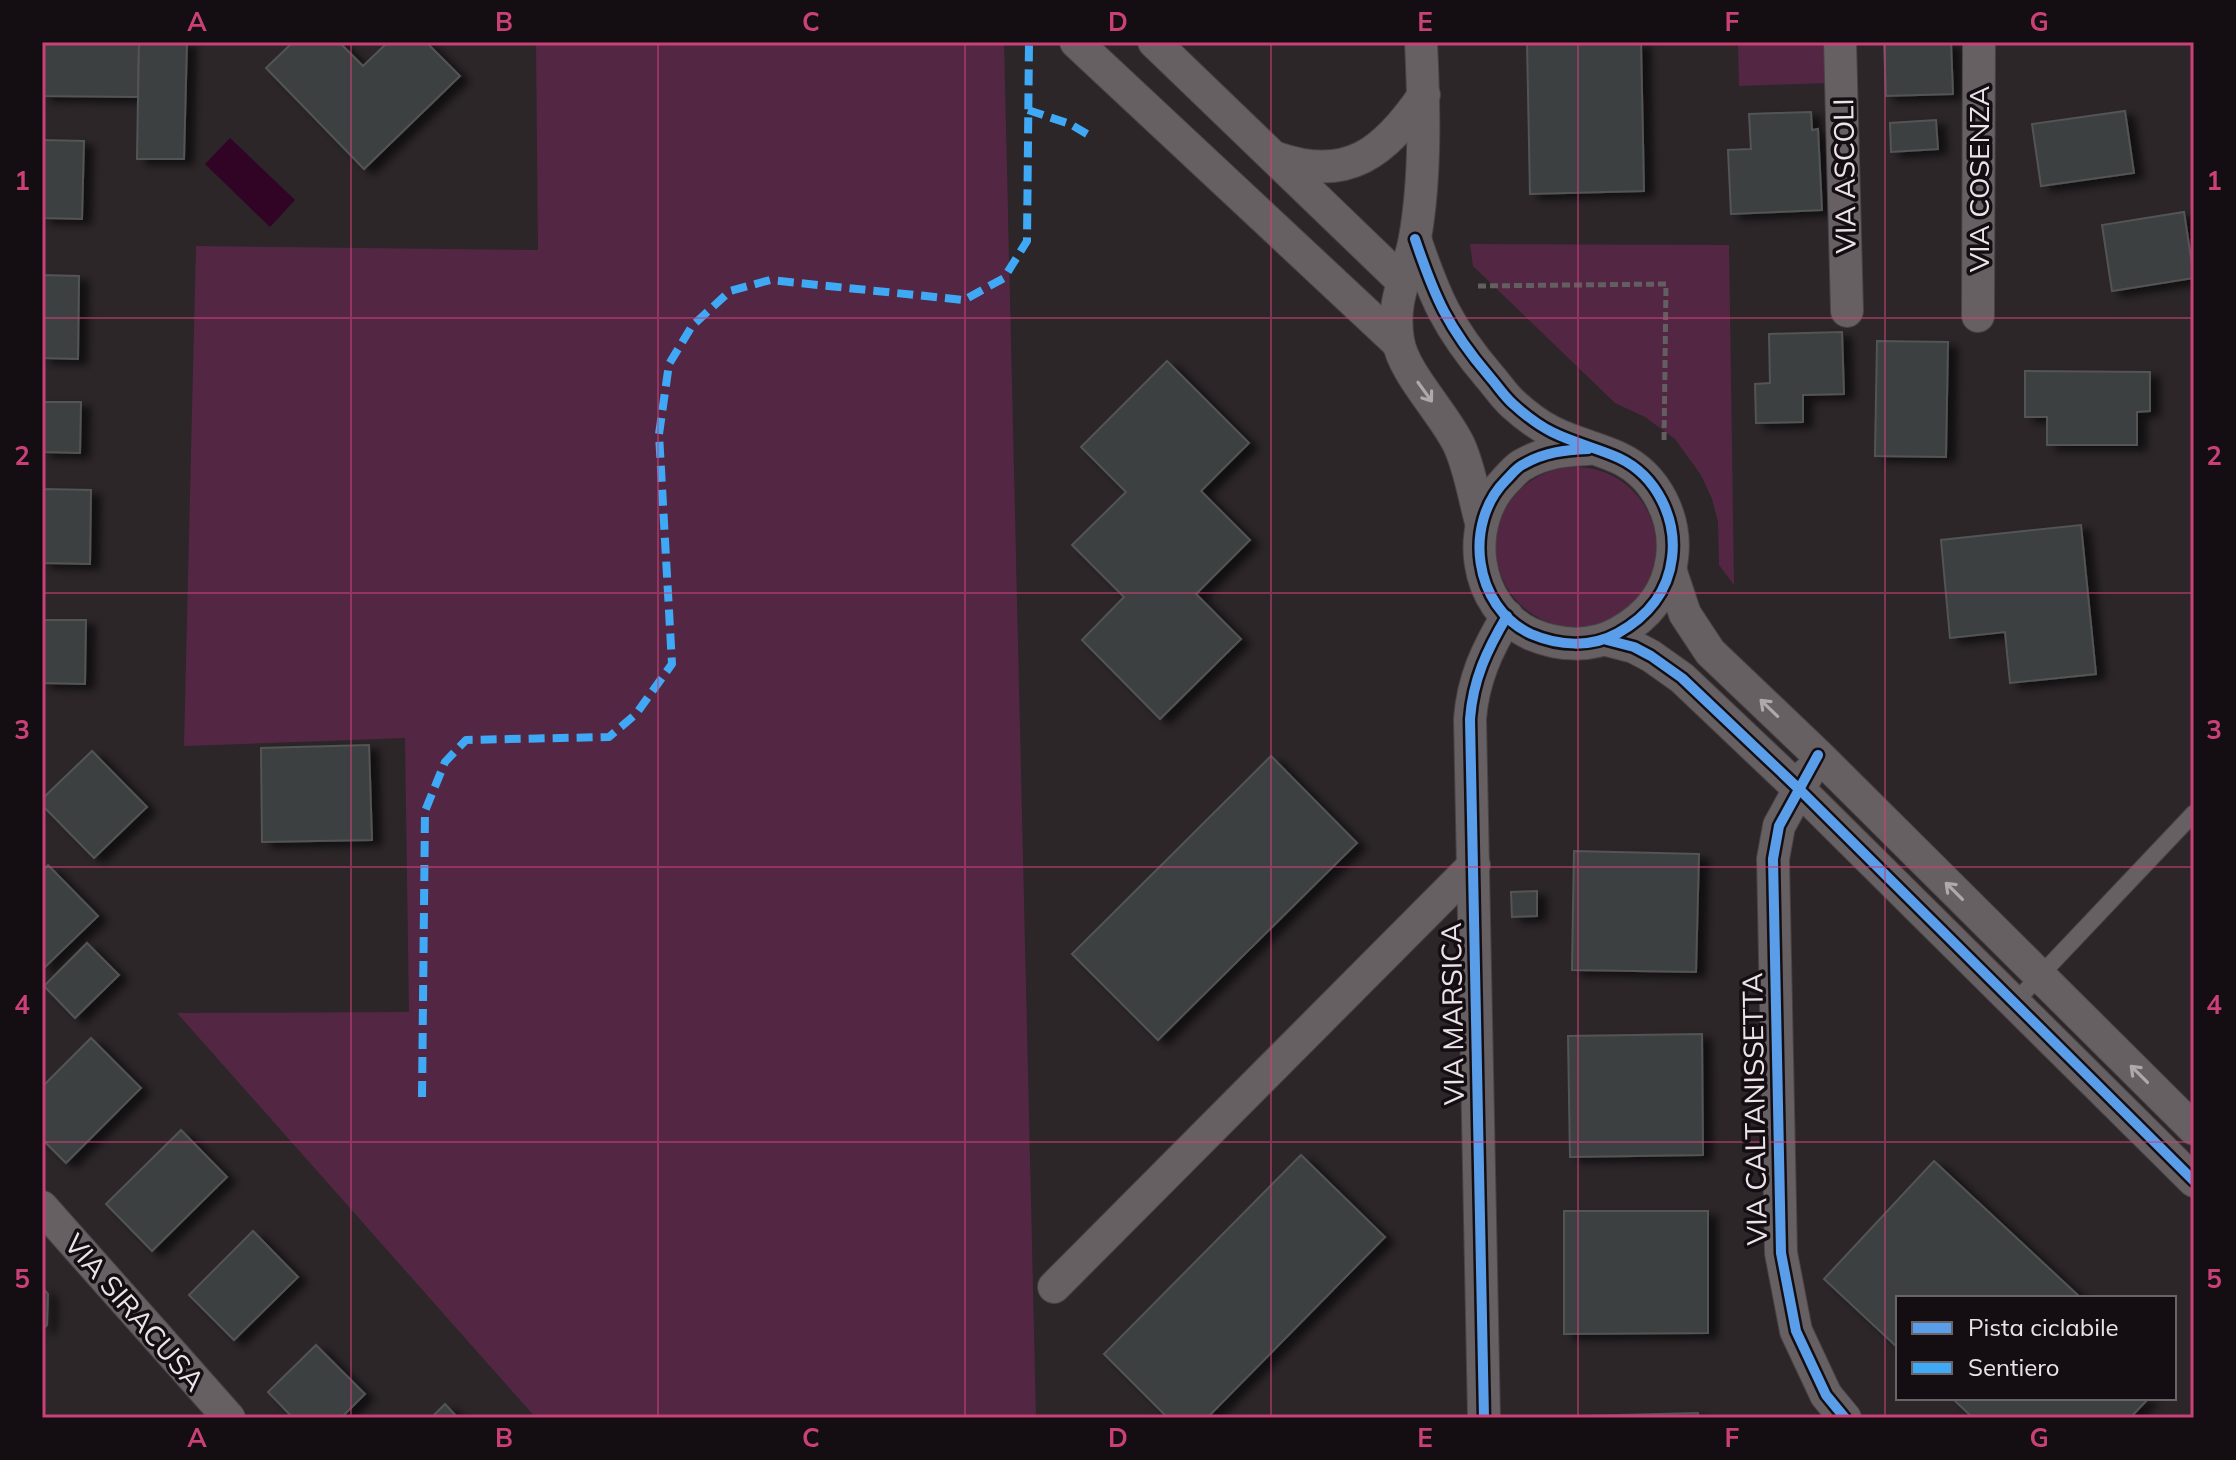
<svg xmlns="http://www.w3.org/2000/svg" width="2236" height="1460" viewBox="0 0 2236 1460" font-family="Mulish,sans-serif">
	<defs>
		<filter id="shadow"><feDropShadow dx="9" dy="5" stdDeviation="4" flood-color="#0009"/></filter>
	</defs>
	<rect width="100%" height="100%" fill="#2c2629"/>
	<!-- green -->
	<g fill="#532743">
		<polygon points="536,42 1004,42 1036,1418 536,1418 177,1013 409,1012 405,738 184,746 196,246 538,250"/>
		<polygon points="1738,42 1827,42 1828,83 1739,86"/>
		<polygon points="1470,244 1729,245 1734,585 1719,565 1718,522 1712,499 1701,475 1675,439 1645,417 1615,403 1473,266"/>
		<circle cx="1576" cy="547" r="80"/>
	</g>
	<!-- water -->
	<polygon fill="#310324" points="230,138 295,200 270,227 205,164"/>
	<!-- building -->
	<g fill="#3e3f41" stroke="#525455" stroke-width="2" filter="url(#shadow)">
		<polygon points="42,42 139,42 138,97 42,96"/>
		<polygon points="139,42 187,42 184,159 137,159"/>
		<polygon points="293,42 339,42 363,66 388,42 426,42 460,76 364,169 266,68"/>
		<polygon points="1527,42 1641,42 1644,191 1530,194"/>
		<polygon points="1884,42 1951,42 1953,94 1886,96"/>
		<polygon points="2125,111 2134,173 2041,186 2032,124"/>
		<polygon points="1811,112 1812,130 1818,129 1822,210 1731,214 1728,150 1751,149 1749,114"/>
		<polygon points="1936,120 1938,149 1891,152 1890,123"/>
		<polygon points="42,140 84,141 82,219 42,218"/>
		<polygon points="2184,212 2194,278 2112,291 2102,225"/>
		<polygon points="42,275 79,276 78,359 42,358"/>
		<polygon points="1842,332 1844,394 1803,395 1803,422 1756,423 1755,384 1770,383 1769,334"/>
		<polygon points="1877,341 1948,342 1946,457 1875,456"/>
		<polygon points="1167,361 1249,443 1201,491 1250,540 1196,594 1241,639 1160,719 1082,640 1124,597 1072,545 1126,492 1081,447"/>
		<polygon points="2025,371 2150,372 2150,411 2137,412 2137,445 2047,445 2047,417 2025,417"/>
		<polygon points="42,402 81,402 80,453 42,452"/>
		<polygon points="42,489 91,490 90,564 42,563"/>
		<polygon points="2081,525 2096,674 2010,683 2005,632 1950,638 1941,540"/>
		<polygon points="42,620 86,620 85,684 42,683"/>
		<polygon points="369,745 372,840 262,842 261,748"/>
		<polygon points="92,751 147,807 94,858 42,805 42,799"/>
		<polygon points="1271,756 1357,843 1158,1040 1072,954"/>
		<polygon points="1574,851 1699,854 1696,972 1572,970"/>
		<polygon points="48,865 98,916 42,970 42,872"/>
		<polygon points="1537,891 1537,916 1512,917 1511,892"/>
		<polygon points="87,943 119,975 75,1018 44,986"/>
		<polygon points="1702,1034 1703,1155 1570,1157 1568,1036"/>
		<polygon points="91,1038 141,1088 66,1163 42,1139 42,1087"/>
		<polygon points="181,1130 227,1177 152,1251 106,1204"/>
		<polygon points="1301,1155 1385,1237 1207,1418 1168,1418 1104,1354"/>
		<polygon points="1934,1161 2081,1298 1898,1298 1898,1348 1824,1279"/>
		<polygon points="1564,1211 1708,1211 1708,1333 1564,1334"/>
		<polygon points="253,1231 298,1277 234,1340 189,1295"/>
		<polygon points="42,1287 48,1294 47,1325 42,1330"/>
		<polygon points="316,1345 365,1394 341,1418 293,1418 268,1392"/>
		<polygon points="1952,1398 2149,1398 2130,1418 1973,1418"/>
		<polygon points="445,1404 458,1418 431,1418"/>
		<polygon points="1698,1413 1698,1418 1581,1418 1581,1416"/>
	</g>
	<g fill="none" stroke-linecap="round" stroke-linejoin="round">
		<!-- service casing -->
		<g stroke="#484245" stroke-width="18">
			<polyline id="service" points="2014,1003 2194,813"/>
		</g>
		<!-- minor casing -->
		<g stroke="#484245" stroke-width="34">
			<g id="minor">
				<polyline points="1076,42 1398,343"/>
				<polyline points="1154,42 1403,282"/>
				<path d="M1421,42C1424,106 1426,175 1415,238C1408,276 1391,299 1398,340C1403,373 1444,413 1459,445C1470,469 1474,497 1481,522"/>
				<polyline points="1840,42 1847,311"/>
				<path d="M1277,158C1348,183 1385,152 1424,95"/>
				<path d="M1415,239C1435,298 1448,328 1489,376C1497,385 1504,396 1513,404C1524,414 1538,425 1552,432C1574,443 1597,448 1619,458C1657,476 1677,519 1672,558C1668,592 1647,617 1618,633C1591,648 1559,646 1531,634C1473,607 1463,523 1506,480C1512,474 1517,467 1524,464C1545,452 1565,450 1588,449"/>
				<polyline points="1978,316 1979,42"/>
				<polyline points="1671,572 1685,614 1710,652 1818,755 2194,1129"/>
				<polyline points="1607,640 1634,647 1651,656 1682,678 1799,789 2194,1181"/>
				<polyline points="1808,773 1779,826 1773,859 1781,1253 1796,1331 1826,1395 1845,1418"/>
				<polyline points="42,1207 229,1418"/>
				<polyline points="1054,1287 1474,865"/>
				<path d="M1484,1418L1470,719C1473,679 1487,650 1507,616"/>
			</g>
		</g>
		<!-- path -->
		<polyline stroke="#635e60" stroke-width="5" stroke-dasharray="8 4" stroke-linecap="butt" points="1478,286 1666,284 1664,444"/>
		<!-- service -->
		<use href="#service" stroke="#666063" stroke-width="16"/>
		<!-- minor -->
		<use href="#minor" stroke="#666063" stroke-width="32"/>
		<!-- quiet -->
		<g stroke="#3fa9f5" stroke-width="8" stroke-dasharray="16 8" stroke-linecap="butt">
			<polyline points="1028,110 1070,124 1087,134"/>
			<polyline points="422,1097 425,811 445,762 466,740 609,737 636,714 672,664 659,434 669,364 692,326 730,291 770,280 964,300 1004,278 1027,241 1029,42"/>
		</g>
		<!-- cycleway casing -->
		<g stroke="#140e12" stroke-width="15">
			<g id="cycleway">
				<path d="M1415,239C1435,298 1448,328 1489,376C1497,385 1504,396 1513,404C1524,414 1538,425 1552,432C1574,443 1597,448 1619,458C1657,476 1677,519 1672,558C1668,592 1647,617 1618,633C1591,648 1559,646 1531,634C1473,607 1463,523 1506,480C1512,474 1517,467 1524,464C1545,452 1565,450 1588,449"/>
				<polyline points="1607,640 1634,647 1651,656 1682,678 1799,789 2194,1181"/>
				<polyline points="1818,755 1779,826 1773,859 1781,1253 1796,1331 1826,1395 1845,1418"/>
				<path d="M1484,1418L1470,719C1473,679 1487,650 1507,616"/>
			</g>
		</g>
		<!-- cycleway -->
		<use href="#cycleway" stroke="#5a9eea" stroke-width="10"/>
	</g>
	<!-- one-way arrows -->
	<defs><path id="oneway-shaft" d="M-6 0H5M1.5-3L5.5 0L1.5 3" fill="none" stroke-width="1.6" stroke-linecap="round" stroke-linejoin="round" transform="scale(2)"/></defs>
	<g stroke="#b0a8ac">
		<use href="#oneway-shaft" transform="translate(1425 392) rotate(54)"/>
		<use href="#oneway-shaft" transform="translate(1769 708) rotate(-136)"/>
		<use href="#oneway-shaft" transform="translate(1954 891) rotate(-135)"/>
		<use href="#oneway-shaft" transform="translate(2139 1074) rotate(-135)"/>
	</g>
	<!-- grid -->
	<path fill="none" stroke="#ca4177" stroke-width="2" stroke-opacity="0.55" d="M351,42V1418M658,42V1418M965,42V1418M1271,42V1418M1578,42V1418M1885,42V1418M42,318H2194M42,593H2194M42,867H2194M42,1142H2194"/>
	<g text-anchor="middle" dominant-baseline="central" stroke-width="7" stroke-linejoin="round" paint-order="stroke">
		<!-- street labels -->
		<g font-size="28" fill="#ece3e8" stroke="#140e12">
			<text transform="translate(1844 176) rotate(-91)">VIA ASCOLI</text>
			<text transform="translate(1978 179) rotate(-90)">VIA COSENZA</text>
			<text transform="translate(1452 1014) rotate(-91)">VIA MARSICA</text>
			<text transform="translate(1754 1109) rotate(-91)">VIA CALTANISSETTA</text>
			<text transform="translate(135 1312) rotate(49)">VIA SIRACUSA</text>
		</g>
	</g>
	<!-- border -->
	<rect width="2236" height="1460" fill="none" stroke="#140e12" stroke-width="88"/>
	<!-- legend -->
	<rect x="1896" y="1296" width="280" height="104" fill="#140e12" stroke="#6a6368" stroke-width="2"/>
	<rect x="1912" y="1322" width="40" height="12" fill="#5a9eea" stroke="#6a6368" stroke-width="2"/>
	<text x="1968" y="1336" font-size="24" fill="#ece3e8">Pista ciclabile</text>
	<rect x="1912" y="1362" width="40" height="12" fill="#3fa9f5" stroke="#6a6368" stroke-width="2"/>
	<text x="1968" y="1376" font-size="24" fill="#ece3e8">Sentiero</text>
	<rect x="44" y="44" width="2148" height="1372" fill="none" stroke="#ca4177" stroke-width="3"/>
	<g font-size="26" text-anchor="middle" font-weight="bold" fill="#ca4177">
		<text x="197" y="31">A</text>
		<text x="504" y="31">B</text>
		<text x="811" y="31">C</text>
		<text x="1118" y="31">D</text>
		<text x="1425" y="31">E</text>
		<text x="1732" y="31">F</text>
		<text x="2039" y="31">G</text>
		<text x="22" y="190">1</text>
		<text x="2214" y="190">1</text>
		<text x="22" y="465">2</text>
		<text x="2214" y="465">2</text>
		<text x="22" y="739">3</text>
		<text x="2214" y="739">3</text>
		<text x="22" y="1014">4</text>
		<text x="2214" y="1014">4</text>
		<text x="22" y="1288">5</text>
		<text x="2214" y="1288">5</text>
		<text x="197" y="1447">A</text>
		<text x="504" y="1447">B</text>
		<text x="811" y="1447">C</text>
		<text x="1118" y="1447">D</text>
		<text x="1425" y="1447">E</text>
		<text x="1732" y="1447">F</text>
		<text x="2039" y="1447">G</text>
	</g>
</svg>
